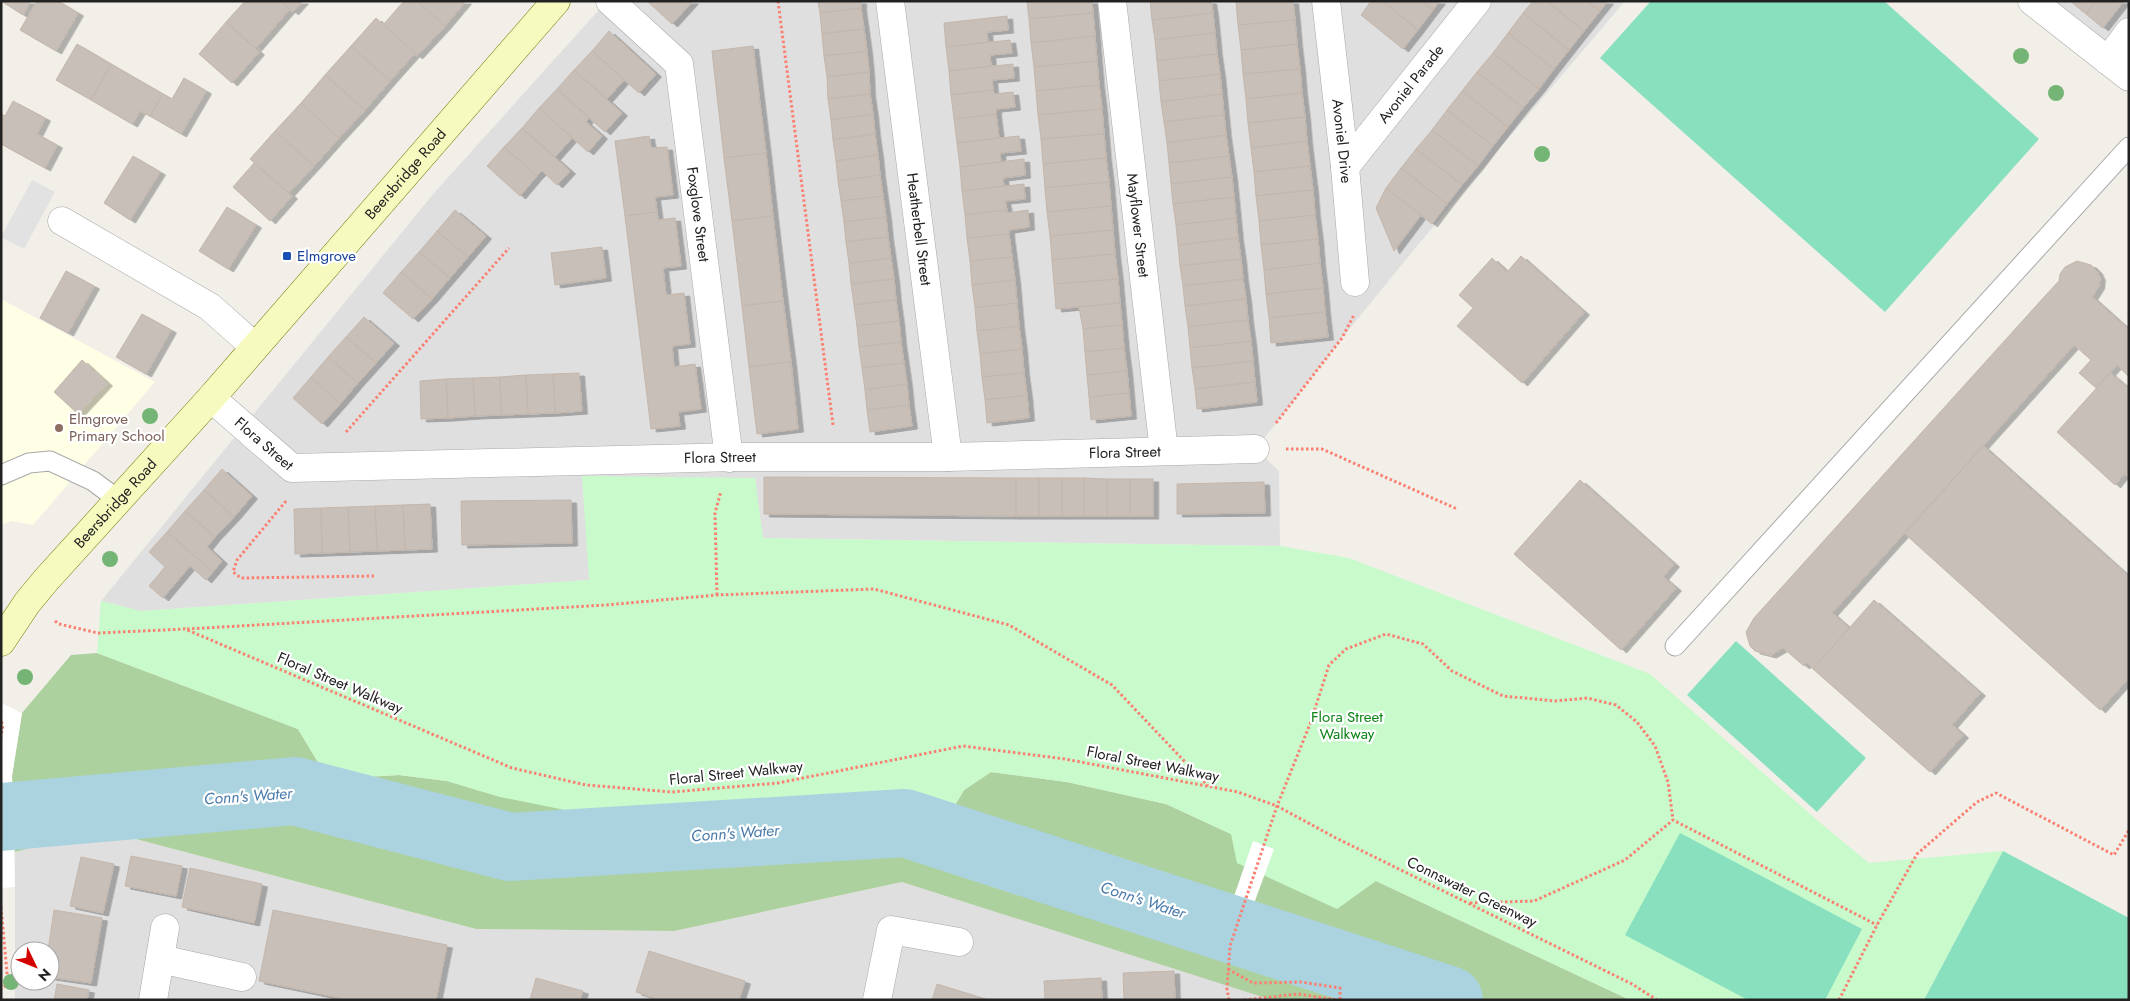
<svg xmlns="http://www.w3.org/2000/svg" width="2130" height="1001" viewBox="0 0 2130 1001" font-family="Jost,sans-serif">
	<defs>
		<filter id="shadow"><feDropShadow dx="5.5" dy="3" stdDeviation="0" flood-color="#0004"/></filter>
	</defs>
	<rect width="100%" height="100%" fill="#f2efe9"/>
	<!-- residential -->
	<g fill="#e0dfdf" fill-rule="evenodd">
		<polygon points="607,1 1625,1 1417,246 1342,338 1256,449 1279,471 1280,546 762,538 582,476 590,580 141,611 101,601 434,193"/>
		<polygon points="2033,1 2129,1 2129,76"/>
		<path d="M98,829L476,929L674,931L902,882L1314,1000H15V852ZM20,951H50V981H20Z"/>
	</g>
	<!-- education -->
	<polygon fill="#ffffe5" points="1,299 155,382 33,525 12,521 1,525"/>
	<!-- forest -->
	<polygon fill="#add19e" points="97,653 298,729 328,779 399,775 447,781 501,797 802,813 952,810 964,790 991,772 1067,782 1166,804 1231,834 1376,881 1630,1000 1272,1000 902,882 674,931 476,929 98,829 15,852 12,776 22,713 71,655"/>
	<!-- park -->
	<polygon fill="#c8facc" points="582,476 755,478 763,538 1280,546 1349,558 1650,674 1818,821 1869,863 2003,851 1924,1000 1630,1000 1376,881 1337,909 1237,863 1231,834 1166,804 1067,782 991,772 964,790 952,810 802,813 644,826 500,797 447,781 399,775 328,779 298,729 97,653 101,601 141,611 589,580"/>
	<!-- pitch -->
	<g fill="#88e0be">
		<polygon points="1651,1 1884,1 2039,139 1885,312 1600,58"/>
		<polygon points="1736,641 1866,758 1817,812 1687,695"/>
		<polygon points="1680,833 1862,929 1825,1000 1748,1000 1625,935"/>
		<polygon points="2003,851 2129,918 2129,1000 1924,1000"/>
	</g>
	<!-- parking -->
	<polygon fill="#e2e2e2" points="32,180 55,192 24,249 1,237"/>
	<!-- pier -->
	<g fill="#fff">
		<polygon points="1,703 22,713 12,776 15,887 1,888"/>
		<polygon points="1253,841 1274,849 1235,955 1216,949"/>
	</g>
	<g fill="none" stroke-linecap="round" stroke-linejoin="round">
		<!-- river -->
		<polyline stroke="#aad3df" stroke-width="68" points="1,817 295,791 510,847 905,823 1449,1000"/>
	</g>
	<!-- building -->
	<g fill="#c7bfb8" stroke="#c4b6ab" filter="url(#shadow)">
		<polygon points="1,1 31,1 23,15"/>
		<polygon points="37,1 58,1 78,13 56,51 20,30"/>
		<polygon points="245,1 281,1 290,9 256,48 226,22"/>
		<polygon points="281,1 303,1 293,12"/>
		<polygon points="404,1 417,1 445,26 417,56 383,25"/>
		<polygon points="417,1 466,1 445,26"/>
		<polygon points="647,1 693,1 672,24"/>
		<polygon points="818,1 861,1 861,8 820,13"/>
		<polygon points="1027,1 1092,1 1093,13 1029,19"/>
		<polygon points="1150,1 1211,1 1213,13 1152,20"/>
		<polygon points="1236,1 1293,1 1295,20 1238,25"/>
		<polygon points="1371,1 1383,1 1418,30 1403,49 1361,15"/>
		<polygon points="1383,1 1422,1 1433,10 1418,30"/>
		<polygon points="1422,1 1440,1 1433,10"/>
		<polygon points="1533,1 1547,1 1584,31 1569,50 1523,13"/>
		<polygon points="1547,1 1587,1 1600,11 1584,31"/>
		<polygon points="1587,1 1608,1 1600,11"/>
		<polygon points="2070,1 2096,1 2086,14"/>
		<polygon points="2096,1 2124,1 2103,28 2086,14"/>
		<polygon points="861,8 864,29 822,34 820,13"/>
		<polygon points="1093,13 1095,36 1031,43 1029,19"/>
		<polygon points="1213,13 1215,33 1155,40 1152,20"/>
		<polygon points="1523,13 1569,50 1554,69 1508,33"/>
		<polygon points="1007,16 1008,30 987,32 988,42 946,47 944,23"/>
		<polygon points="376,18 415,53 390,81 351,46"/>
		<polygon points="1295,20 1297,44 1241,50 1238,25"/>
		<polygon points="226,22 259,52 232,83 199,54"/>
		<polygon points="864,29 867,51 824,56 822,34"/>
		<polygon points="609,31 656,74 639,93 592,51"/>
		<polygon points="1215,33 1217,54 1157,61 1155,40"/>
		<polygon points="1508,33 1554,69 1539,89 1493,53"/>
		<polygon points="1095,36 1097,61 1034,67 1031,43"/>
		<polygon points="1010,40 1012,53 990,55 991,66 949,71 946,47"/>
		<polygon points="77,44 111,64 91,100 56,80"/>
		<polygon points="1297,44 1300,69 1243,74 1241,50"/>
		<polygon points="351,46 390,81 365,110 325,75"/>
		<polygon points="753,46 766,153 724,158 712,51"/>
		<polygon points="592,51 624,80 607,99 574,70"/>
		<polygon points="867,51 869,72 827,77 824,56"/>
		<polygon points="1493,53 1539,89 1523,108 1477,72"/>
		<polygon points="1217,54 1220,74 1159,81 1157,61"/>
		<polygon points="1097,61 1099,85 1036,91 1034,67"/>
		<polygon points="111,64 163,94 150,116 140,111 132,124 91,100"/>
		<polygon points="1013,64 1014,78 992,80 993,90 951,95 949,71"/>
		<polygon points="1300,69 1302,93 1246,99 1243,74"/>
		<polygon points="574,70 622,113 605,132 557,89"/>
		<polygon points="869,72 870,94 828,99 827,77"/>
		<polygon points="1477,72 1523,108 1508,127 1462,91"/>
		<polygon points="1220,74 1222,94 1161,102 1159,81"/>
		<polygon points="325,75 365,110 339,138 301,103"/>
		<polygon points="184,78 206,91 181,134 150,116 163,94 172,99"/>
		<polygon points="1099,85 1102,109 1038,115 1036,91"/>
		<polygon points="557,89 589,118 586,122 602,136 588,152 539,108"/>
		<polygon points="993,90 994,94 1013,92 1015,107 996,109 996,114 954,119 951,95"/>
		<polygon points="1462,91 1508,127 1493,146 1447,110"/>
		<polygon points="1302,93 1305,117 1248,123 1246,99"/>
		<polygon points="870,94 873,114 831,120 828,99"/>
		<polygon points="1222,94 1224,115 1164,122 1161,102"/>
		<polygon points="13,101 45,118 37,134 57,145 45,168 1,144 1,114 5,116"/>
		<polygon points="301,103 339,138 314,166 275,131"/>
		<polygon points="539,108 572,138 555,157 522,128"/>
		<polygon points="1102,109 1104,134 1041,139 1038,115"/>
		<polygon points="1447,110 1493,146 1478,166 1432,130"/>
		<polygon points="873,114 875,134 833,140 831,120"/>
		<polygon points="996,114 999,138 957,143 954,119"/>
		<polygon points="1224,115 1226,135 1167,143 1164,122"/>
		<polygon points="1305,117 1307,141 1251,148 1248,123"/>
		<polygon points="522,128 570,171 557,185 542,171 537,176 504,147"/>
		<polygon points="1432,130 1478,166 1462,185 1416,149"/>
		<polygon points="275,131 314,166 289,193 250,159"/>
		<polygon points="875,134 878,155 836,161 833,140"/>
		<polygon points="1104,134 1106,158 1043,164 1041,139"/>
		<polygon points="1226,135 1229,156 1169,163 1167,143"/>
		<polygon points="649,136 651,148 667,147 673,195 655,197 657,212 625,216 615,141"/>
		<polygon points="1019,136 1021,151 1000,153 1001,162 960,167 957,143"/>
		<polygon points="1307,141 1310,166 1254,172 1251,148"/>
		<polygon points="504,147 537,176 520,196 487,166"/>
		<polygon points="1416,149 1462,185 1447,204 1401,168"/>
		<polygon points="766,153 773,216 732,221 724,158"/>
		<polygon points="878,155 880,175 838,181 836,161"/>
		<polygon points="133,156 160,172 130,220 104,203"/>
		<polygon points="1229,156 1232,177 1171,184 1169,163"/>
		<polygon points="1106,158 1109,182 1045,188 1043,164"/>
		<polygon points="1024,159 1025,175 1003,178 1004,186 962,191 960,167"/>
		<polygon points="254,163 292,196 270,221 233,187"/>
		<polygon points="1310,166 1313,190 1256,196 1254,172"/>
		<polygon points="1401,168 1447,204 1432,224 1386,188"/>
		<polygon points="880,175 883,196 841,201 838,181"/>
		<polygon points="1232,177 1234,197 1173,204 1171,184"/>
		<polygon points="1109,182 1111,206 1047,212 1045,188"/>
		<polygon points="1024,184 1025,199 1005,201 1007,210 965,215 962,191"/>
		<polygon points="1386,188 1421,215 1394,251 1376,208"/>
		<polygon points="1313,190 1315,215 1259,221 1256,196"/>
		<polygon points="883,196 886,217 844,222 841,201"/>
		<polygon points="1234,197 1236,218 1176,225 1173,204"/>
		<polygon points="1111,206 1113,230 1050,236 1047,212"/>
		<polygon points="227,207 256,225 228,269 199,251"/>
		<polygon points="455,210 486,236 468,257 437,231"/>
		<polygon points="1007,210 1007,213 1028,210 1029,227 1009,230 1009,234 967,238 965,215"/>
		<polygon points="657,212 658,220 675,218 681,266 663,268 666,295 684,293 690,344 672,346 674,367 695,364 701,409 678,412 680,426 651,429 625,216"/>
		<polygon points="1315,215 1318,239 1261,245 1259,221"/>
		<polygon points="773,216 783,301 742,306 732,221"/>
		<polygon points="886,217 888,237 846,242 844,222"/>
		<polygon points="1236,218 1238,238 1178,245 1176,225"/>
		<polygon points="1113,230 1115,254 1052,260 1050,236"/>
		<polygon points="437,231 468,257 450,278 419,252"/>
		<polygon points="1009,234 1012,257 970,261 967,238"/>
		<polygon points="888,237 891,258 849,263 846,242"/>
		<polygon points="1238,238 1241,259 1180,266 1178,245"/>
		<polygon points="1318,239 1320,263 1264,270 1261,245"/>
		<polygon points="602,247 606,278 555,285 551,253"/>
		<polygon points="419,252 450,278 432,299 401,272"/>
		<polygon points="1115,254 1118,279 1054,284 1052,260"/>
		<polygon points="1521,256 1584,312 1522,383 1457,326 1473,308 1459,295 1492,258 1507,272"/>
		<polygon points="1012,257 1015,280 972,285 970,261"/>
		<polygon points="891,258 894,279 851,284 849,263"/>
		<polygon points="1241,259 1243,279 1183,286 1180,266"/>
		<polygon points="2077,261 2091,265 2097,271 2100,278 2099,286 2092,297 2129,330 2129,377 2117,365 2096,388 2079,373 2091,360 2074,345 1832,613 1849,628 1813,669 1807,663 1804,666 1783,648 1771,655 1755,651 1750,646 1746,632 1754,618 2045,296 2059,281 2060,274 2065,267"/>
		<polygon points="1320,263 1323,288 1266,294 1264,270"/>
		<polygon points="66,271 94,286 68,333 40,318"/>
		<polygon points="401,272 432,299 413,319 383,293"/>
		<polygon points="894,279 896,300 854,305 851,284"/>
		<polygon points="1118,279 1120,303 1056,309 1054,284"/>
		<polygon points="1243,279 1246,299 1185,306 1183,286"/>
		<polygon points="1015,280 1017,303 975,308 972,285"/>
		<polygon points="1323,288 1325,312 1269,318 1266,294"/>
		<polygon points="1246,299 1248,320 1188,327 1185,306"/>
		<polygon points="896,300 899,321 857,326 854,305"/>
		<polygon points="783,301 791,362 749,367 742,306"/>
		<polygon points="1017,303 1019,326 977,331 975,308"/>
		<polygon points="1120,303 1122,325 1083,329 1079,307"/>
		<polygon points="1325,312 1328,337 1271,343 1269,318"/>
		<polygon points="142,314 171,330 146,374 116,357"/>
		<polygon points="364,317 394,343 376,363 346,337"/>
		<polygon points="1248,320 1251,341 1190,348 1188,327"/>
		<polygon points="899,321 901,342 859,347 857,326"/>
		<polygon points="1122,325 1124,348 1085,352 1083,329"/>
		<polygon points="1019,326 1022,349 980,354 977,331"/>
		<polygon points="346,337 376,363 358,383 328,357"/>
		<polygon points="1251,341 1253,361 1192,368 1190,348"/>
		<polygon points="901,342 904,363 862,368 859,347"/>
		<polygon points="1124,348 1127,371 1087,375 1085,352"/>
		<polygon points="1022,349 1024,373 982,377 980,354"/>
		<polygon points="328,357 358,383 340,404 311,377"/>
		<polygon points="82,360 107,383 78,414 54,392"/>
		<polygon points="1253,361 1255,382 1195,389 1192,368"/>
		<polygon points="791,362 798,429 757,434 749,367"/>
		<polygon points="904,363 907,384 865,390 862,368"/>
		<polygon points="1127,371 1129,393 1089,397 1087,375"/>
		<polygon points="579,373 582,411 555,413 553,374"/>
		<polygon points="1024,373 1027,395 985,400 982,377"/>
		<polygon points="2110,373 2129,389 2129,479 2124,474 2115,485 2057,432"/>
		<polygon points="553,374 555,413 528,414 526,375"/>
		<polygon points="526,375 528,414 501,415 500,377"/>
		<polygon points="311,377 340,404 322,424 293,398"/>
		<polygon points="500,377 501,415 475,416 473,378"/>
		<polygon points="473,378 475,416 448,418 446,379"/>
		<polygon points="446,379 448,418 421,419 420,381"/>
		<polygon points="1255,382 1257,402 1197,409 1195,389"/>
		<polygon points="907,384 909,405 867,410 865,390"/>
		<polygon points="1129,393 1131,416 1091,420 1089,397"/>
		<polygon points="1027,395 1029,418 987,423 985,400"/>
		<polygon points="909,405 912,426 870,432 867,410"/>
		<polygon points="1983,446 2129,577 2129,678 2100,710 1905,534"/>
		<polygon points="222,469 252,496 234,517 204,490"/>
		<polygon points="764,477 1016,478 1016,516 764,514"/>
		<rect x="1016" y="478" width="23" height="38"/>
		<rect x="1039" y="478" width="23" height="38"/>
		<rect x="1062" y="478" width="22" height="38"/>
		<polygon points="1084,478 1107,479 1107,516 1084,516"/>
		<rect x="1107" y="479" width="23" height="37"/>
		<rect x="1130" y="479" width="23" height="37"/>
		<polygon points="1580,480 1674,564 1663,577 1676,588 1621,650 1514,554"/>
		<polygon points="1264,482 1265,513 1177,514 1177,484"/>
		<polygon points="204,490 234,517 215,537 185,511"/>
		<polygon points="571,500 572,543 462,545 461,501"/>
		<polygon points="430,504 432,549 405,550 403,505"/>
		<polygon points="403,505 405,550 377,551 375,506"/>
		<polygon points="375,506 377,551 350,552 348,507"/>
		<polygon points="348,507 350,552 322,553 321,508"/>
		<polygon points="321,508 322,553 295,554 294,509"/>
		<polygon points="185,511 215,537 207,547 222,561 213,572 167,532"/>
		<polygon points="167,532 213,572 206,580 190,566 163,598 149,586 165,567 149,552"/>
		<polygon points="1874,600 1980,693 1952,725 1963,735 1930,772 1813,669"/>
		<polygon points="131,856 182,866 176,896 125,886"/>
		<polygon points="81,857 114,864 103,913 70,906"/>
		<polygon points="190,868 262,884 254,923 182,907"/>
		<polygon points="54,910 102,918 91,983 50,977 50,951 48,951"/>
		<polygon points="273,910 447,945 436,1000 350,1000 259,981"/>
		<polygon points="649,951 745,981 739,1000 661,1000 636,992"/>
		<polygon points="1174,971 1175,1000 1124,1000 1123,973"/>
		<polygon points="536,978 583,991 580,1000 530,1000"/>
		<polygon points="1101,978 1102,1000 1045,1000 1044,981"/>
		<polygon points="57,984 89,990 87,1000 54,1000"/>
		<polygon points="937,984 989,1000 932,1000"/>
	</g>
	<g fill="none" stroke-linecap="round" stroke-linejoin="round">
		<!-- lane casing -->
		<g stroke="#a9a9a9" stroke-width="21">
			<g id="lane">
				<polyline points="1,475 29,463 50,461 93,481 117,499"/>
				<polyline points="1675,646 2129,147"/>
			</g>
		</g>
		<!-- street casing -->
		<g stroke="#a9a9a9" stroke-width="29">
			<g id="street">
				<path id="s1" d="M610,1L679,64L729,458"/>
				<path id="s2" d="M890,1L948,457"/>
				<path id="s3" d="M1112,1L1164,451"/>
				<path id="s4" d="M1326,1L1345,167L1355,282"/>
				<polyline points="2032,1 2129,77"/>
				<polyline points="2108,61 2129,32"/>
				<path id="s5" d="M1345,167L1477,1"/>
				<polyline points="62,221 210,307 255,347"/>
				<path id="s6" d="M211,398L292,468L736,457H948L1255,449"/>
				<polyline points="160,959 242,977"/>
				<polyline points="153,1000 165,928"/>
				<polyline points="877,1000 891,930 959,942"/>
			</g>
		</g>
		<!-- secondary casing -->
		<g stroke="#707d05" stroke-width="29">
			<g id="secondary">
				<path id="s7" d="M1,642L27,603L46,580L211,398L556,1"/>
			</g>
		</g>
		<!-- path -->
		<g stroke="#fa8072" stroke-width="3" stroke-dasharray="2.5 2.5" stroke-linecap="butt">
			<polyline points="778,1 833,425"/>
			<polyline points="1276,423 1342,338 1354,315"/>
			<polyline points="346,432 509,248"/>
			<polyline points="1286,449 1322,449 1457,509"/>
			<polyline points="286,501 237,560 233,572 241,578 374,576"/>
			<polyline points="717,595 715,513 721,491"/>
			<polyline points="55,621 59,624 98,633 185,629 512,768 586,785 672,792 778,783 963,746 1065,759 1238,792 1277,806 1336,838 1632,984 1657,1000"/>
			<polyline points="187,629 606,605 717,595 874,589 1009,625 1112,685 1208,786"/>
			<polyline points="1,722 3,724 1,737"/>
			<polyline points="1470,903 1534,901 1625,860 1673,820 1877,925"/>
			<polyline points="1,907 8,984 1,989"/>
			<polyline points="1228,969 1253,983 1301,982 1340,988 1340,1000"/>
			<polyline points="1229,1000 1227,989 1230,946 1277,806 1310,724 1329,665 1346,649 1386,634 1423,644 1452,671 1503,696 1555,701 1587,698 1616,705 1637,722 1655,746 1668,782 1673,820"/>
			<polyline points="1244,1000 1298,994 1338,1000"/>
			<polyline points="1839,1000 1877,925 1917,854 1977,802 1996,793 2114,855 2129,830"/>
		</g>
		<!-- lane -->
		<use href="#lane" stroke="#fff" stroke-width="19"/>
		<!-- street -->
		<use href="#street" stroke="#fff" stroke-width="28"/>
		<!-- secondary -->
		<use href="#secondary" stroke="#f7fabf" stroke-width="28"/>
	</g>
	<!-- trees -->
	<g fill="#74b475">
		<circle cx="2021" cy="56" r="8"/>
		<circle cx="2056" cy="93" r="8"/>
		<circle cx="1542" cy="154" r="8"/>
		<circle cx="150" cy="416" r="8"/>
		<circle cx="110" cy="559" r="8"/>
		<circle cx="25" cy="677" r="8"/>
		<circle cx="11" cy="982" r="8"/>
	</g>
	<!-- markers -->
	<rect fill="#1a4fb4" stroke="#fff" stroke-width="2" x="282" y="251" width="10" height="10" rx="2.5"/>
	<circle fill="#8d6e63" stroke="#fff" stroke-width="2" cx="59" cy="428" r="5"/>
	<g text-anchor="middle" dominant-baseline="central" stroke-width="4.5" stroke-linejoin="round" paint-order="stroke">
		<!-- street labels -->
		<g font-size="15" fill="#222" stroke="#fff">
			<text stroke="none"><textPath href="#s5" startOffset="106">Avoniel Parade</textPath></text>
			<text stroke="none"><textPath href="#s4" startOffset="141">Avoniel Drive</textPath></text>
			<text stroke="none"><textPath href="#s7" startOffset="619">Beersbridge Road</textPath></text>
			<text stroke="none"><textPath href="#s1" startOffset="245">Foxglove Street</textPath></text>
			<text stroke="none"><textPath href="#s3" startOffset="226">Mayflower Street</textPath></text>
			<text stroke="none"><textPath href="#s2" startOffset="230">Heatherbell Street</textPath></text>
			<text stroke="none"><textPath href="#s6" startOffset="70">Flora Street</textPath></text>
			<text stroke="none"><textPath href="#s6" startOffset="940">Flora Street</textPath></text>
			<text stroke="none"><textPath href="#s6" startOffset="535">Flora Street</textPath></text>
			<text stroke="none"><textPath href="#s7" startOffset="180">Beersbridge Road</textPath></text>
			<text transform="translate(340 683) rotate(23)">Floral Street Walkway</text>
			<text transform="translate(1153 764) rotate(11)">Floral Street Walkway</text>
			<text transform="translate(736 773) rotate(-6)">Floral Street Walkway</text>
			<text transform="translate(1472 892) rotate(26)">Connswater Greenway</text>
		</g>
		<!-- transit labels -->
		<g font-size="15" fill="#164399" stroke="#fff" text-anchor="start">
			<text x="297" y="256">Elmgrove</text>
		</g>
		<!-- education labels -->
		<g font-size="15" fill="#785e54" stroke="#fff" text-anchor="start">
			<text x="69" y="419">Elmgrove<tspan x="69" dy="17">Primary School</tspan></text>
		</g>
		<!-- park labels -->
		<g font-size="15" fill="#0c8416" stroke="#fff">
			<text x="1347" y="717">Flora Street<tspan x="1347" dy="17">Walkway</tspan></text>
		</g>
		<!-- water labels -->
		<g font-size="16" font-style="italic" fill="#4a7aab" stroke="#fff">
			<text transform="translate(248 796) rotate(-4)">Conn's Water</text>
			<text transform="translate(735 833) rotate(-4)">Conn's Water</text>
			<text transform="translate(1143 900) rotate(18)">Conn's Water</text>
		</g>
	</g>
	<!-- border -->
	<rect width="2130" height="1001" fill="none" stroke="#222222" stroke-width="5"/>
	<!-- north arrow -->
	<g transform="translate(35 966) rotate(133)"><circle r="24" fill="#ffffff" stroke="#a7a7a7"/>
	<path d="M0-4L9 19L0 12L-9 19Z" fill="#d40000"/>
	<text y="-8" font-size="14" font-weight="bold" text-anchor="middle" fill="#222222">N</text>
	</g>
</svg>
